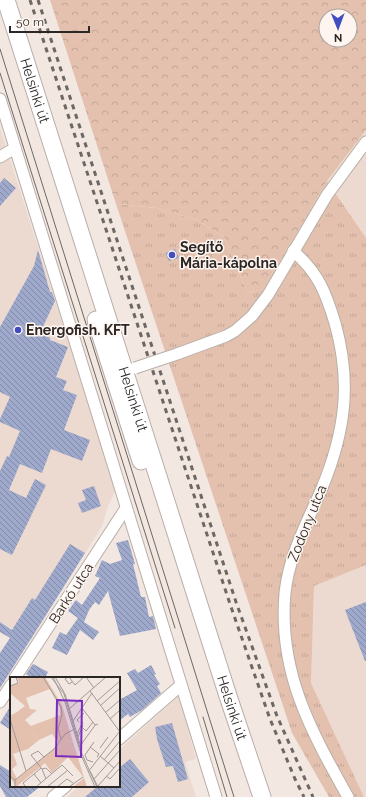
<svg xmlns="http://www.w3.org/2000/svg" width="366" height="797" viewBox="0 0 366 797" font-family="Raleway,sans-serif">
	<defs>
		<pattern id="grass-tufts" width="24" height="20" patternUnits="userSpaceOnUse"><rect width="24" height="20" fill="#e4c1ae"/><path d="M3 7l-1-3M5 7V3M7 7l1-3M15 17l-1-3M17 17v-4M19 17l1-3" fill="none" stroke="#c4a696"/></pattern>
		<pattern id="forest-crowns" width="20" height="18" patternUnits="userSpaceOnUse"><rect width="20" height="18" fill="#e4c1ae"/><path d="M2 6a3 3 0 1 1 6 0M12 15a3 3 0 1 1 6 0" fill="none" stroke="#c4a696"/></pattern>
		<pattern id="building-back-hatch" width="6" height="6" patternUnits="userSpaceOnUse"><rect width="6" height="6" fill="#9fa9cc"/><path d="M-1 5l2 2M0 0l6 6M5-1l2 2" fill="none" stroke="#828aa5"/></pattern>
	</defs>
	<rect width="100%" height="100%" fill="#f2e7e1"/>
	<!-- built -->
	<g fill="#ecdad0">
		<polygon points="0,128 115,488 114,494 108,506 102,526 31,640 0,622"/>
		<polygon points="366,130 366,238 327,181"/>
		<polygon points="366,565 366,797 364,797 311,683 314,586"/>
		<polygon points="179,696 196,759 185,762 196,797 67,797 79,786 119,786 119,750"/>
	</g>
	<!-- grass -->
	<polygon fill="url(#grass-tufts)" points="327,181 366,238 366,565 314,586 311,683 364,797 329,797 292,733 116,204 157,208 197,220 224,237 248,293 263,289"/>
	<!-- forest -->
	<path fill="url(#forest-crowns)" fill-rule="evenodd" d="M50,0H366V130L327,181L263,289L248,293L224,237L197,220L157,208L116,204ZM326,16H350V40H326Z"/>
	<!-- building -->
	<g fill="url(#building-back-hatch)">
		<polygon points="4,178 16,188 0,206 0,183"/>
		<polygon points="175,249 179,258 169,261 165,253"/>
		<polygon points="38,250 50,292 52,292 55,301 40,333 50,338 50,340 68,347 56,377 67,381 63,390 77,395 64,430 90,440 82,461 51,449 42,473 20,464 9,490 26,498 35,479 46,485 12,555 0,549 0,471 7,456 9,457 20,431 0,422 0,419 10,397 0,392 0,327 34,266"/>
		<polygon points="94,486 101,506 82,513 78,503 86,500 82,490"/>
		<polygon points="128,540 135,564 133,564 141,597 145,597 149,617 153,616 156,629 120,636 108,591 99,605 95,602 89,610 84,622 99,632 93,640 80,630 67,655 52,648 60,632 66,635 78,618 68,611 76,600 82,605 100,578 95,576 102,560 110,564 122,560 116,543"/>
		<polygon points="70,544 85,553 0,688 0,653 10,638 0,632 0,622 12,630 32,598 35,600"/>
		<polygon points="366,602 366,661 365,661 345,610"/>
		<polygon points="33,664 48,672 45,678 32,678 26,674"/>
		<polygon points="151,665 156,674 154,675 160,684 157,686 161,693 142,710 130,717 128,714 119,721 119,700 137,690 127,673 135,669 138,673"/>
		<polygon points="11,705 11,730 0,723"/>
		<polygon points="172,723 188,779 178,782 173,766 166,767 157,739 155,727"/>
		<polygon points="130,759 149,782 132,797 85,797 98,786 119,786 119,768"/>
		<polygon points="0,765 11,772 11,786 41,786 27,797 6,797 0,786"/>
	</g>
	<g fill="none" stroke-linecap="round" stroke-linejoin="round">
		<!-- street casing -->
		<g stroke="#b9afa9" stroke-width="13">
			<g id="street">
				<polyline points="0,99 216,797"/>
				<polyline points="0,157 15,148"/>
				<path d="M293,251C318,272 326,293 335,323C352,383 345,432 322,488C307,523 289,555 285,593C278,672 311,731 348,797"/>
				<polyline points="177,354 226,336 235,331 252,316 268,295 327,195 366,142"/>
				<polyline points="15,678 126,508"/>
				<polyline points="0,702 11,685"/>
				<polyline points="119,739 181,685"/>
				<polyline points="53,797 66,786"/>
			</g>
		</g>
		<!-- primary casing -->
		<g stroke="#b9afa9" stroke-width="19">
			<g id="primary">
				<path id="s1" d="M6,0L228,696L262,797"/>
				<polyline points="96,320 141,461"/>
			</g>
		</g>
		<!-- street -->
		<use href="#street" stroke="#fff" stroke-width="11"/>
		<!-- primary -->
		<use href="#primary" stroke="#fff" stroke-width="17"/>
		<!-- tram -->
		<g stroke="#6e6864" stroke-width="1">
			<polyline points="0,49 234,797"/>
			<polyline points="0,73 175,628"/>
			<polyline points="203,717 227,797"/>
		</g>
		<!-- rail -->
		<g stroke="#6e6864" stroke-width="3" stroke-dasharray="5 5" stroke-linecap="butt">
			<polyline points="30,0 230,604 270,719 295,779 304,797"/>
			<polyline points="38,0 236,602 277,716 313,797"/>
		</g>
		<!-- street-bridge casing -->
		<g stroke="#b9afa9" stroke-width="13" stroke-linecap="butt">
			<polyline id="street-bridge" points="135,368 177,354"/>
		</g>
		<!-- street-bridge -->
		<use href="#street-bridge" stroke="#fff" stroke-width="11"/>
	</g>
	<!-- markers -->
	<g fill="#404ec2" stroke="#fef5f0" stroke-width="1.5">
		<circle cx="172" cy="255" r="4"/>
		<circle cx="18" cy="330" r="4"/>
	</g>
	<g text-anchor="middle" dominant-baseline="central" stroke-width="3" stroke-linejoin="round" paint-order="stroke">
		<!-- street labels -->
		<g font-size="14" fill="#2b2725" stroke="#fef5f0">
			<text stroke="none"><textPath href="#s1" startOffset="95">Helsinki út</textPath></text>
			<text stroke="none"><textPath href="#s1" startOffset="419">Helsinki út</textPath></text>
			<text transform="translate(307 523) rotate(-68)">Zodony utca</text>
			<text transform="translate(71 593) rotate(-57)">Barkó utca</text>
			<text stroke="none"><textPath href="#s1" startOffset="743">Helsinki út</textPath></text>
		</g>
		<!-- poi labels -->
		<g font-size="14" font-weight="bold" fill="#2b2725" stroke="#fef5f0" text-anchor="start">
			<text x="180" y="247">Segítő<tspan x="180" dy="16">Mária-kápolna</tspan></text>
			<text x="26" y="330">Energofish. KFT</text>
		</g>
	</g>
	<!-- overview -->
	<g transform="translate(10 677)">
		<rect width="110" height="110" fill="#f2e7e1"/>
		<path d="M7,0H35L52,28L63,65L56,63L49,66L42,57L29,63L23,56L21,57L7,39V35L15,29L0,16V9L9,6ZM40,12L50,31V38L21,49L15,43L27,33L20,32L16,21Z" fill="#e4c1ae" fill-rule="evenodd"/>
		<path d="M54,59L56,63L63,65L77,110H63L74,101L58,80L42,96L35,86L6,110L0,100V84L1,86L6,84L7,88L2,92L7,102L45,71Z" fill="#e4c1ae"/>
		<path d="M25,3L30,14L23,17L19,8L22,17L16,20L11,8ZM7,35L21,57L23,56L29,63L18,72L3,77L6,84L1,86L0,39Z" fill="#e4c1ae"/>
		<path fill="none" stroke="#a29a96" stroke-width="1" d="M33,0L51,30L52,38L48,52L51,62M41,0L54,17L72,77L87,110M43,0L55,25L72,80L85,110M45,0L55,17L70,67M58,0L55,2L59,7L62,5M59,0L65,8L74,0M76,0L84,11M0,9L8,6L6,0M80,14L110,55M87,24L110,4M91,28L110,11M72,31L85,48M59,32L96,0M96,35L110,23M0,42L16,94M100,42L110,33M63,44L82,16M69,45L67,43L74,36M73,51L76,54L83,45M67,57L73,45M68,60L73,48M70,69L86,47L88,48M80,70L89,77L87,80M90,71L98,60M21,78L28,74L34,80M21,78L32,92M90,79L104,91M94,83L110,64M83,85L77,83L75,78L84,65M80,94L88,110M78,95L110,54M0,99L5,103V110M96,99L100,102L110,91M36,102L32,92L36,91L42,97M84,102L110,73M5,103L44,72L55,57L63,53M31,106L24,97L31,91M15,109L13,106L24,97M88,109L110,84M26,110L52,88L63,99M37,110L58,93M47,110L57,102L63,106M59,110L73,100"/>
		<path fill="#7b2cbf" fill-opacity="0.15" stroke="#7b2cbf" stroke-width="2" d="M47,23L72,24L71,80L46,79Z"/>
		<rect width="110" height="110" fill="none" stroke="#2b2725" stroke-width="2"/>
	</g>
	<!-- north arrow -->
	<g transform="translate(338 28) rotate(179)"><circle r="19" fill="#fef5f0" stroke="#aaa39f"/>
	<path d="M0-3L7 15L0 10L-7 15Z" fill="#404ec2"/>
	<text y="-6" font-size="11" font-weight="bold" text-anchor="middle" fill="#2b2725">N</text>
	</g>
	<!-- scale -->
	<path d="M10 26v6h79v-6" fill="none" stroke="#2b2725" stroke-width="2"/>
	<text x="16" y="26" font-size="12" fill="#2b2725" stroke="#fef5f0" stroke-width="3" paint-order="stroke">50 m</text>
</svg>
